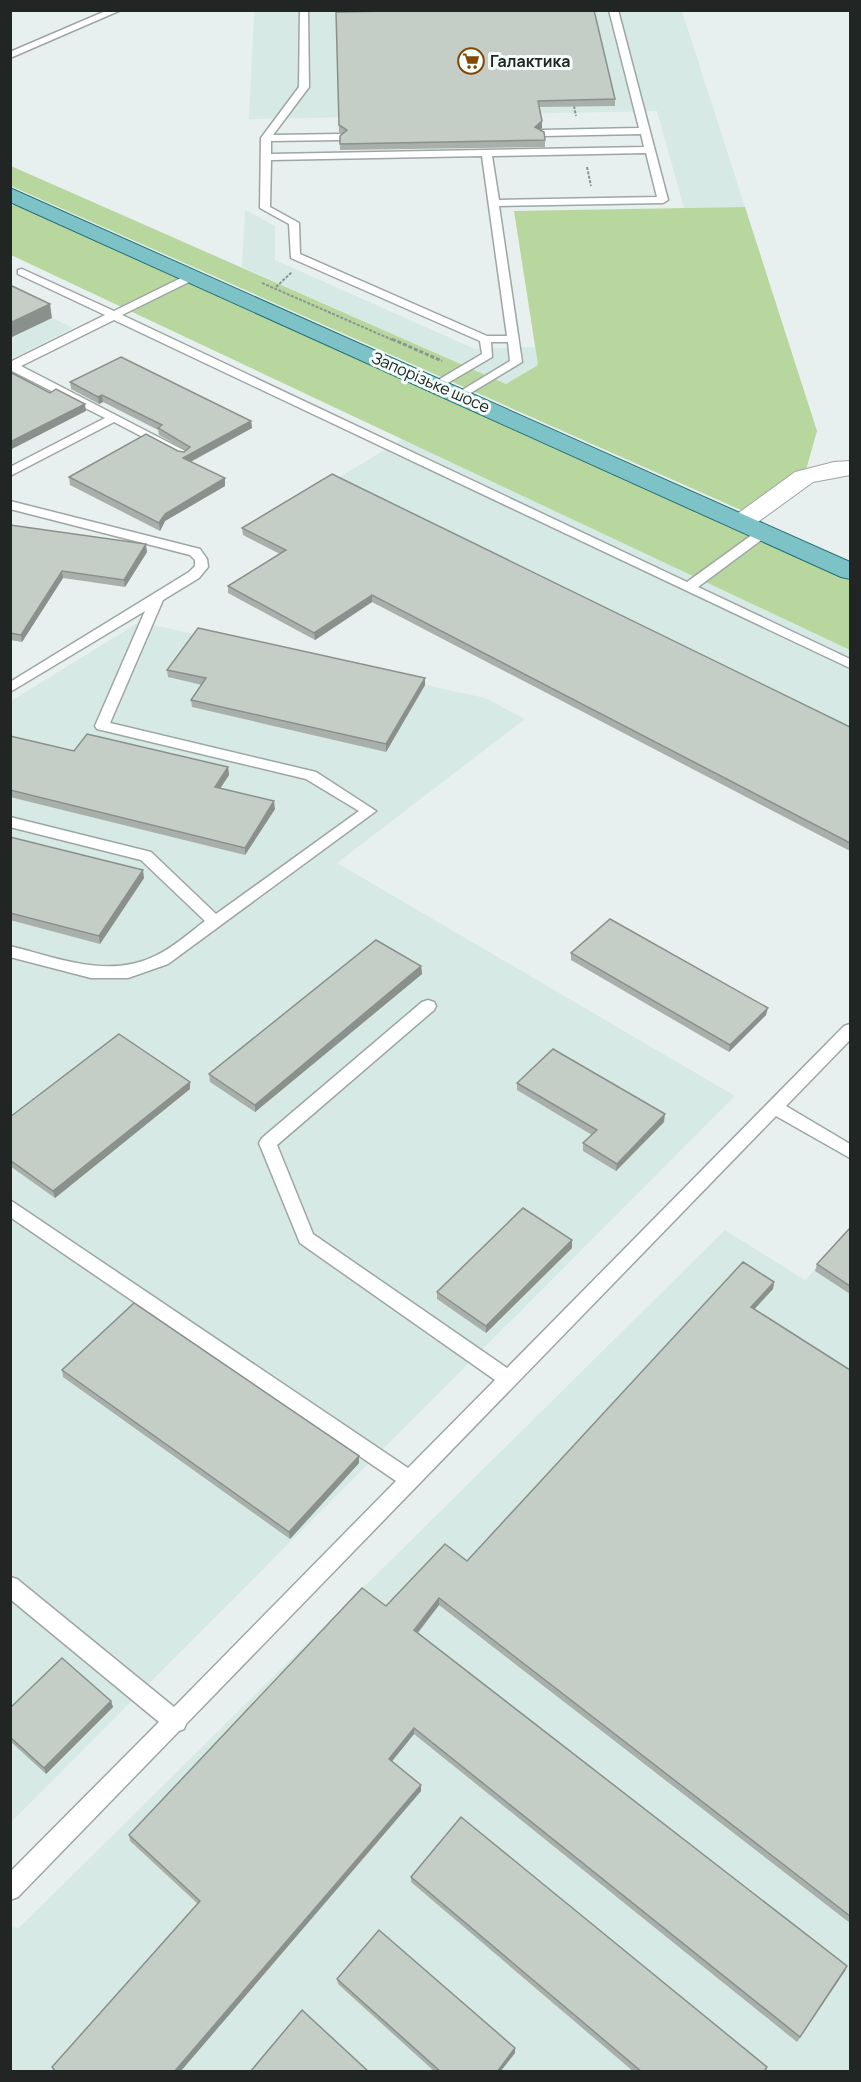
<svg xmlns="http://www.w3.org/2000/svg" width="861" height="2082" viewBox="0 0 861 2082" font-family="Manrope,sans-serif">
	<rect width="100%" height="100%" fill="#e7f0ee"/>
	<!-- built -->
	<g fill="#d6e9e4">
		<polygon points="254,11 682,11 745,207 684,208 657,111 249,119"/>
		<polygon points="245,210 275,226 275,260 475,349 535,347 538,365 506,384 242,267"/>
		<polygon points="10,298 73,328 11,359"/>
		<polygon points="403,439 850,650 850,851 243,535"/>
		<polygon points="139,622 485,698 525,719 337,863 735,1096 11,1822 11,701"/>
		<polygon points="725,1230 805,1280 850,1232 850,2071 11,2072 11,1927 19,1928"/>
	</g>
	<!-- green -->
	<g fill="#b8d79e">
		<polygon points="11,166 506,384 538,365 514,211 745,207 817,431 804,477 752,515 11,186"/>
		<polygon points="15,204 850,580 850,650 11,255 11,206"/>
	</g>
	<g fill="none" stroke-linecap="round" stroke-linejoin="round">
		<!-- lane casing -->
		<g stroke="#9da6a4" stroke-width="3">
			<g id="lane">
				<polygon points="108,10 121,10 10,58 10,52"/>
				<path d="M300,10H308L309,87L273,135L340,134L345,137L340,140L271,141V154L644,147L641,134L542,136L537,133L542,130L639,128L609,10H618L668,200L663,203L499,206L522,362L464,397L460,398L454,395L510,361L508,342H491L492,357L441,387H433V383L482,354L480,341L291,258L289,224L260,208L261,138L299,87ZM646,153L657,197L499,200L492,156ZM482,156L507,336H487L300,254L299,223L270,207L271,160Z"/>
				<polygon points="22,269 114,311 189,274 197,274 197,278 122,315 687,582 760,529 768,529 770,532 768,535 698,587 850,659 850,668 114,320 21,366 189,453 183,457 179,456 114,422 10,476 10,467 105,418 10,370 10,362 105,315 18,274 18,270"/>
				<path d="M10,501L200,549L207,559L208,567L199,578L163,600L110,723L316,772L376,811L168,964L128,978H91L10,957V946C58,958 108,979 155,956C173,948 189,933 205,921L141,860L10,827V817L151,852L216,914L359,811L306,779L97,729L95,726L145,611L10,692V682L189,572L195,566V560L190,555L10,509Z"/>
				<polygon points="428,1000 434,1002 436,1006 434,1010 277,1145 313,1234 507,1368 844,1026 850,1024 850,1040 786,1106 850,1144 850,1158 776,1116 186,1724 184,1729 179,1731 18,1897 10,1900 10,1872 159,1722 10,1599 10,1577 17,1579 174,1707 396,1481 10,1217 10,1200 408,1468 495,1380 300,1243 259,1143 262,1138 422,1002"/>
			</g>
		</g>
		<!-- street casing -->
		<g stroke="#9da6a4" stroke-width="2">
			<polygon id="street" points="850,461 850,475 813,482 751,527 742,530 733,527 729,522 733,517 795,472 834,462"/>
		</g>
		<!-- primary casing -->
		<g stroke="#247076" stroke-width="2">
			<polygon id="primary" points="10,188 850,562 850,579 841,577 10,202"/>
		</g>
		<!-- path-far1 -->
		<g stroke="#8d9492" stroke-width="2" stroke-dasharray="3 1.5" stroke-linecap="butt">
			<polyline points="574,106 576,116"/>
			<polyline points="587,167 591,186"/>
			<polyline points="262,283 395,341"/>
			<polyline points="276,287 292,272"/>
		</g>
		<!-- path -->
		<polyline stroke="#8d9492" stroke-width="3" stroke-dasharray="4 2" stroke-linecap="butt" points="392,339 442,361"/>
		<!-- lane -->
		<use href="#lane" fill="#fff" fill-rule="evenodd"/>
		<!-- street -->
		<use href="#street" fill="#fff" fill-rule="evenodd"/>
		<!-- primary -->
		<use href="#primary" fill="#7dc2c7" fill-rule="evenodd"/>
	</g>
	<!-- wall -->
	<g fill="#a9b0ab">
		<polygon points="336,12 615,99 615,106 539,107 542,128 540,130 545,140 545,147 340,150 340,136 342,134 339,132"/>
		<polygon points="70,382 251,421 252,428 191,462 225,486 165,521 160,531 70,485 69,477 178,451 184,452 185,450 159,435 158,430 103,402 99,404 71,389"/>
		<polygon points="10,525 147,552 125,587 63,578 22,642 10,640"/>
		<polygon points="242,528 850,727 850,851 372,602 315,640 228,593 228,586 280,554 243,535"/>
		<polygon points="167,670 425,678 425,685 386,752 192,707 191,700 202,685 168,677"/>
		<polygon points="10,736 74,751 228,767 229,775 220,788 275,809 245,855 10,797"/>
		<polygon points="10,837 144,878 100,944 10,920"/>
		<polygon points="571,953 766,1015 729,1052 571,960"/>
		<polygon points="421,966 422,974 255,1112 210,1082 209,1074"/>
		<polygon points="517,1083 664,1122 616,1171 583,1151 583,1143 592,1135 517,1090"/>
		<polygon points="190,1089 55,1198 10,1166 10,1117"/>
		<polygon points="850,1228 850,1294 815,1271 817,1264"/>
		<polygon points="572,1240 572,1248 486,1333 437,1299 437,1292"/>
		<polygon points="774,1282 773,1289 754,1309 850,1370 850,1923 439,1605 418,1633 847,1966 845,1971 797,2042 414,1734 392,1761 421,1785 421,1791 180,2072 54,2072 52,2067 198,1904 130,1841 129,1835 386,1606 467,1561"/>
		<polygon points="62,1370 359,1463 290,1539 63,1377"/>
		<polygon points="111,1701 113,1707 46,1774 10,1741 10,1708"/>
		<polygon points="411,1877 767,2067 766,2072 634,2072 411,1882"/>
		<polygon points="337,1979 515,2048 515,2053 500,2072 435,2072 338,1984"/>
	</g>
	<!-- shaded-wall -->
	<g fill="#8a908b">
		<polygon points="542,121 542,128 535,134 535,127"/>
		<polygon points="50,304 52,318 10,338 10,323"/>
		<polygon points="102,395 103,402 99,404 98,397"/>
		<polygon points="85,404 86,411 10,450 10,442"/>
		<polygon points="251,421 252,428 184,465 183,458"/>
		<polygon points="225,478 225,486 165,521 160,531 159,523 165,514"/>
		<polygon points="146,544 147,552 125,587 124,580"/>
		<polygon points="62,571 63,578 22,642 21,635"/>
		<polygon points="372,595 372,602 315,640 314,633"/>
		<polygon points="425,678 425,685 386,752 386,744"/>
		<polygon points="228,767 229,775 216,795 215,787"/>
		<polygon points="274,801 275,809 245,855 245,848"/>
		<polygon points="143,870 144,878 100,944 99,936"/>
		<polygon points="421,966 422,974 255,1112 255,1105"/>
		<polygon points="768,1008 766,1015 729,1052 730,1045"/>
		<polygon points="190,1082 190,1089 55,1198 53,1191"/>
		<polygon points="665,1114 664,1122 616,1171 617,1164"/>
		<polygon points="572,1240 572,1248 486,1333 486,1326"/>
		<polygon points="774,1282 773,1289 750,1314 751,1307"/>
		<polygon points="359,1456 359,1463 290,1539 289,1532"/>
		<polygon points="439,1598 439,1605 414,1637 414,1630"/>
		<polygon points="111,1701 113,1707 46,1774 44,1768"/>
		<polygon points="414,1728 414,1734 389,1765 389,1759"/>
		<polygon points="421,1785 421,1791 180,2072 174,2072"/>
		<polygon points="847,1966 845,1971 797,2042 800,2037"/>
		<polygon points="515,2048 515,2053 500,2072 497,2072"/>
	</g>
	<!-- building -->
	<g fill="#c5cdc7" stroke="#8a908b" stroke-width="1.5">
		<polygon points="452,10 594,10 615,99 538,101 542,121 535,127 544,132 545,140 340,144 340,136 347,130 339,125 336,12"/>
		<polygon points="10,285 50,304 10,323"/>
		<polygon points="121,357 251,421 183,458 225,478 165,514 159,523 69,477 146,434 178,451 184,452 190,447 158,428 162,425 102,395 98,397 70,382"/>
		<polygon points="10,372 50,393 56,389 85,404 10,442"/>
		<polygon points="332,474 850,727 850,843 372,595 314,633 228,586 286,550 242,528"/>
		<polygon points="10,525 146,544 124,580 62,571 21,635 10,633"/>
		<polygon points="198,628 425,678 386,744 191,700 206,678 167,670"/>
		<polygon points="87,734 228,767 215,787 274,801 245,848 10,790 10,736 74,751"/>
		<polygon points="10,837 143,870 99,936 10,913"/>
		<polygon points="610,919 768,1008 730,1045 571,953"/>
		<polygon points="376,940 421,966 255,1105 209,1074"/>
		<polygon points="119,1034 190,1082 53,1191 10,1160 10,1117"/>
		<polygon points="553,1049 665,1114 617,1164 583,1143 597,1130 517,1083"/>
		<polygon points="523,1208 572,1240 486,1326 437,1292"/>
		<polygon points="850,1228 850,1286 817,1264"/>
		<polygon points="743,1262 774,1282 751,1307 850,1370 850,1916 439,1598 414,1630 847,1966 800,2037 414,1728 389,1759 421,1785 174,2072 56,2072 52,2067 200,1901 129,1835 362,1588 386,1606 445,1544 467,1561"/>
		<polygon points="134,1303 359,1456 289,1532 62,1370"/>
		<polygon points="62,1658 111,1701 44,1768 10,1737 10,1708"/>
		<polygon points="461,1817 767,2067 764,2072 642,2072 411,1877"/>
		<polygon points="379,1930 515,2048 497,2072 441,2072 337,1979"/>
		<polygon points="302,2010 369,2072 250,2072"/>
	</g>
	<!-- icons -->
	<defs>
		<g id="supermarket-ring" transform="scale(1.35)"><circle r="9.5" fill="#f4fefb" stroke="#844704" stroke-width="1.5"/><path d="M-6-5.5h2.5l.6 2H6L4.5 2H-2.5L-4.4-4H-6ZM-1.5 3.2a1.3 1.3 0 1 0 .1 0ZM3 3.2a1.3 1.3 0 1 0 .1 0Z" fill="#844704"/></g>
	</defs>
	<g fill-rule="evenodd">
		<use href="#supermarket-ring" x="471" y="61"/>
	</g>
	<g text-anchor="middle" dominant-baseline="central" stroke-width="6" stroke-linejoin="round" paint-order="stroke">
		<!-- far-poi labels -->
		<g font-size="16" font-weight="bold" fill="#212524" stroke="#f4fefb" text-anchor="start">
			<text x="490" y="61">Галактика</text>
		</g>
		<!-- far-street labels -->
		<g font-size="16" fill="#212524" stroke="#f4fefb">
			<text transform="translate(431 382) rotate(24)">Запорізьке шосе</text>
		</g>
	</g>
	<!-- border -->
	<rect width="861" height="2082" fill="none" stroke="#212524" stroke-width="24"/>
</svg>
